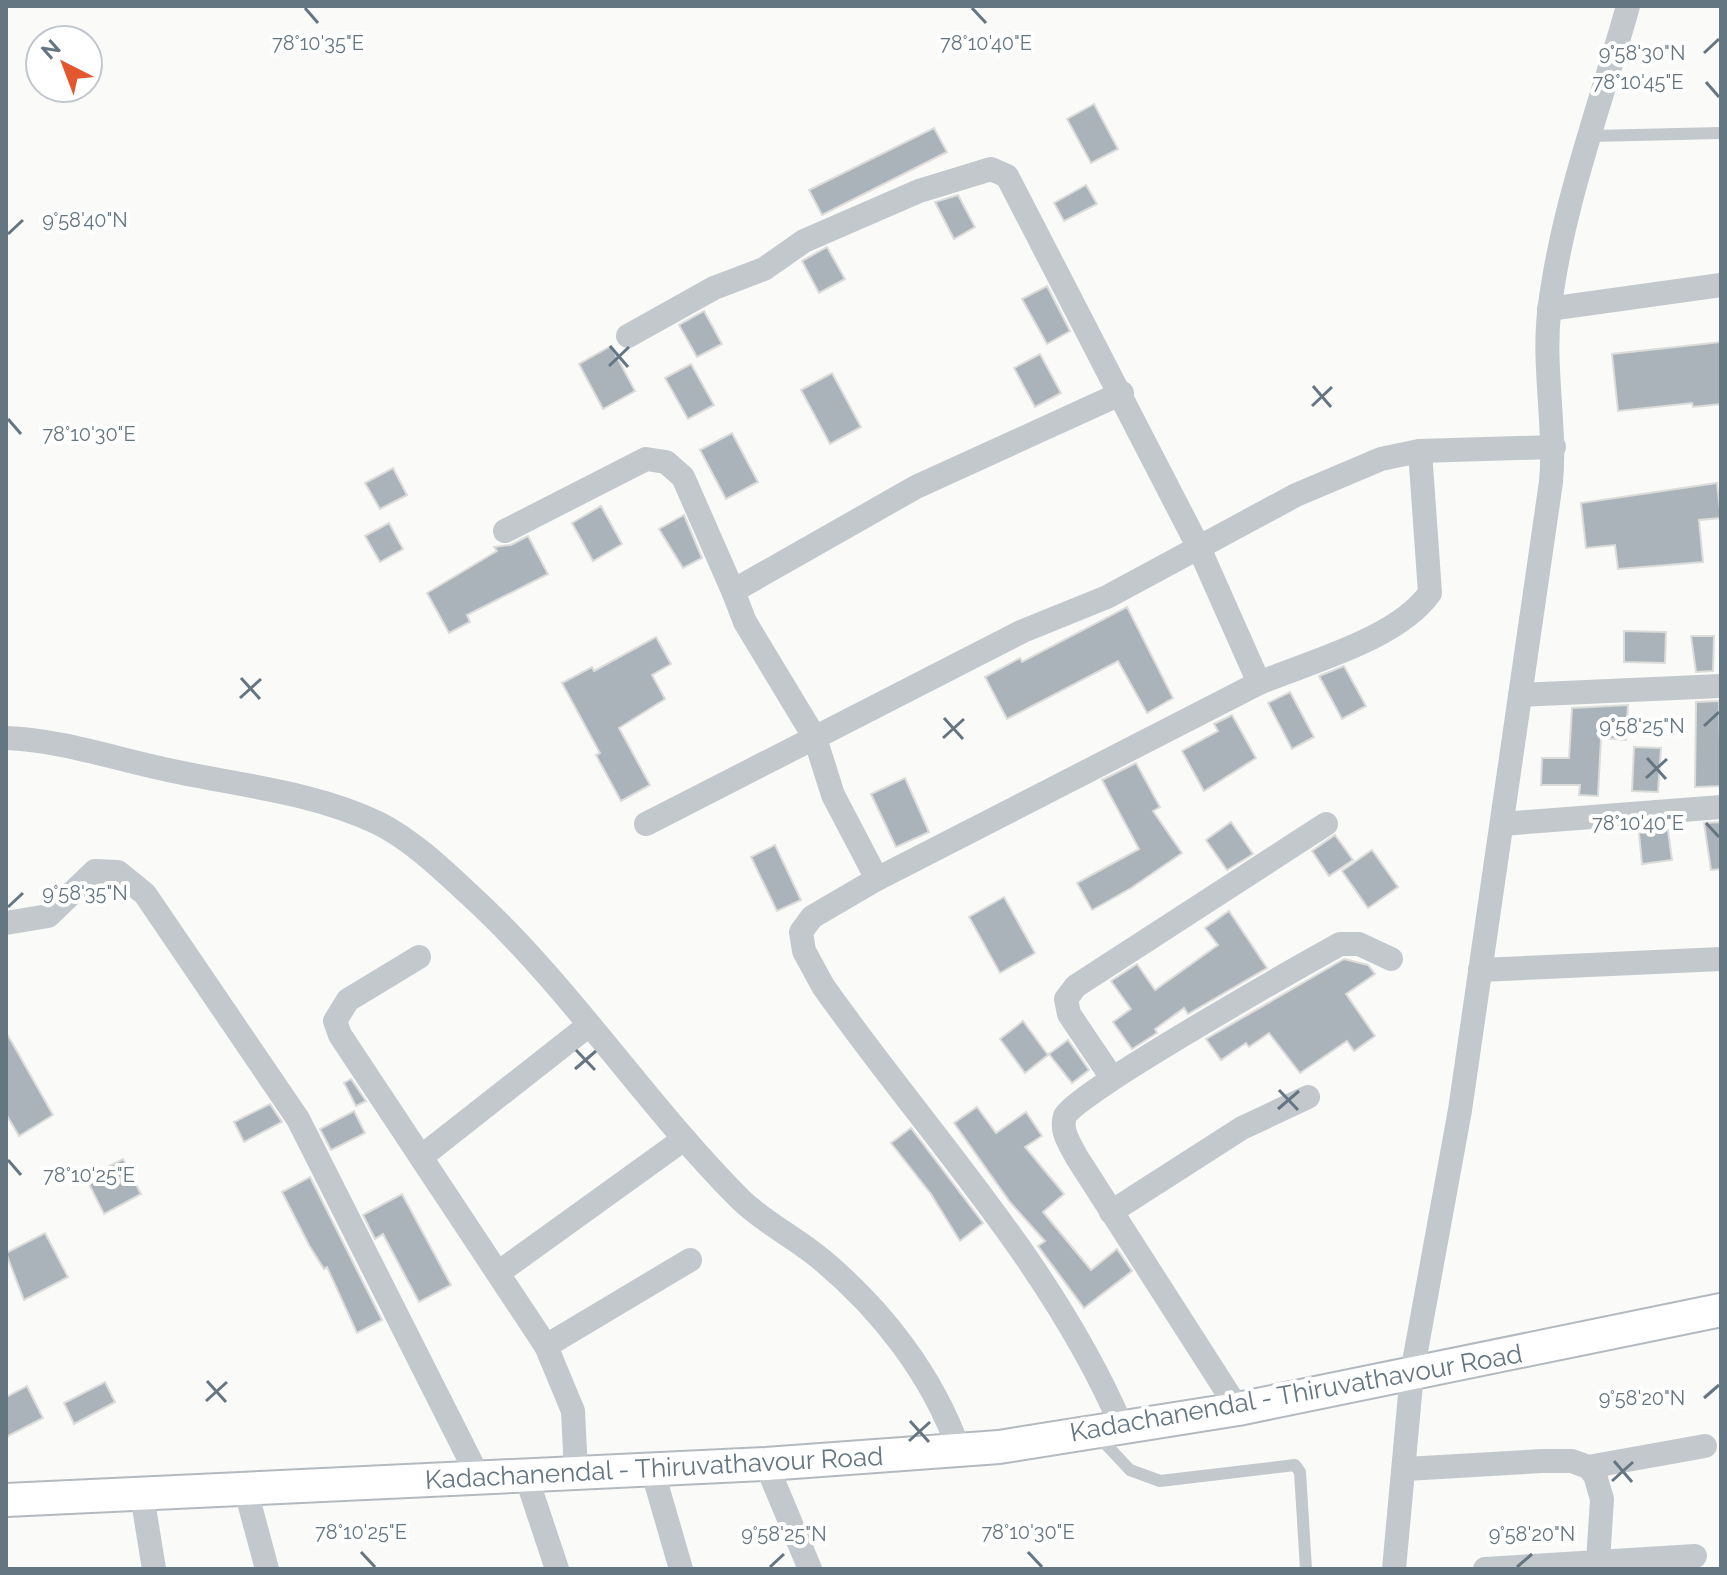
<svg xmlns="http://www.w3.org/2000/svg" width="1727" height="1575" viewBox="0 0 1727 1575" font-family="Raleway,sans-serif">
	<rect width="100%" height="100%" fill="#fafaf8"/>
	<!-- building -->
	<g fill="#aab3b9" stroke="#dcdcda" stroke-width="2">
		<polygon points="1094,104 1118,149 1091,163 1067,119"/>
		<polygon points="934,128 947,152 822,215 809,190"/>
		<polygon points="1086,185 1097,204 1064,221 1054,203"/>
		<polygon points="958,195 975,227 954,239 935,202"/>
		<polygon points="827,247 845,279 819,293 802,261"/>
		<polygon points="1047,286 1070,331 1047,344 1022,299"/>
		<polygon points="704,311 722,344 697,357 679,325"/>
		<polygon points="1721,342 1721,404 1693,407 1692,403 1618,411 1612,354"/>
		<polygon points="611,346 635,391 603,409 579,364"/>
		<polygon points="1040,354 1061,393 1035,407 1014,368"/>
		<polygon points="691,364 714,405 688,419 665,378"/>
		<polygon points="832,373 861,427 830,444 801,390"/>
		<polygon points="732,433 758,482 726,499 700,450"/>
		<polygon points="393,468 407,495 380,509 365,483"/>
		<polygon points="1717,483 1721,518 1699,520 1703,562 1618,569 1615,545 1586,548 1581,503"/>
		<polygon points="601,506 622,544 593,561 572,523"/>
		<polygon points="684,515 702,558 683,568 659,529"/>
		<polygon points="389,523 403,549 380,562 365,536"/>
		<polygon points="528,536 548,574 467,615 470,622 449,633 427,593 497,551 494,547 511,545"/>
		<polygon points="1127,607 1173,698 1147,713 1118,661 1007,719 985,677 1020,658 1022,662"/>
		<polygon points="1624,631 1666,632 1665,663 1624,662"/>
		<polygon points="1691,636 1714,636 1713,671 1696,672"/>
		<polygon points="656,637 671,664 652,675 665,699 619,728 650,785 621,801 596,755 600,753 562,683 592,667 594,671"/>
		<polygon points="1344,666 1366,706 1342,719 1319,676"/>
		<polygon points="1290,692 1314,737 1292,749 1268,703"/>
		<polygon points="1719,701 1721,786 1695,787 1696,702"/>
		<polygon points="1628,705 1626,740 1601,738 1598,796 1579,795 1580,785 1541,785 1542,758 1569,758 1572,708"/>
		<polygon points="1232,715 1256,758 1204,791 1182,751 1218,731 1214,724"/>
		<polygon points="1634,747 1661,748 1658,792 1632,791"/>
		<polygon points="1136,763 1160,807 1153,811 1182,853 1131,888 1092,910 1077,883 1139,849 1102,780"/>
		<polygon points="905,778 929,832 896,847 871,794"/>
		<polygon points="1231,822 1253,854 1227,870 1206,840"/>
		<polygon points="1721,822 1721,869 1711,870 1704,823"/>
		<polygon points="1668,830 1672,860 1642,864 1639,833"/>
		<polygon points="1335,835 1353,860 1329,876 1312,851"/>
		<polygon points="775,845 801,900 777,911 751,857"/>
		<polygon points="1372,850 1398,887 1368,908 1342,871"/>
		<polygon points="1004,897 1035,953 1000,973 969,917"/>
		<polygon points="1229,911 1267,968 1188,1014 1184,1008 1155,1029 1157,1033 1132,1049 1113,1022 1131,1009 1111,981 1137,964 1155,990 1218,945 1205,928"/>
		<polygon points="1344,959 1368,965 1375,974 1346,994 1375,1036 1354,1051 1347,1041 1300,1073 1269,1033 1249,1047 1246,1043 1221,1060 1206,1039"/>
		<polygon points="1023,1021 1048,1055 1025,1073 1000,1039"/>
		<polygon points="6,1032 53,1115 19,1136 6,1114"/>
		<polygon points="1068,1040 1089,1070 1072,1083 1049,1054"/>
		<polygon points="351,1079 366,1101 356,1106 344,1083"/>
		<polygon points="270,1104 282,1122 244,1142 234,1122"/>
		<polygon points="977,1107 996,1133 1026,1112 1042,1136 1025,1147 1064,1194 1043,1212 1091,1270 1117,1249 1132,1271 1084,1308 1038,1246 1045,1241 1010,1202 954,1123"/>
		<polygon points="354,1111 365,1133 331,1150 320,1129"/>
		<polygon points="911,1128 983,1223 960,1241 931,1194 891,1143"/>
		<polygon points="123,1159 141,1194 104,1214 86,1178"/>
		<polygon points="310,1177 382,1320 357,1333 327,1267 324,1269 309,1245 282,1192"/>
		<polygon points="402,1194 451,1285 419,1302 383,1234 375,1239 363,1215"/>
		<polygon points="45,1233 68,1277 24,1300 6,1253"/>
		<polygon points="105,1382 115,1402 74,1424 64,1403"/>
		<polygon points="27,1386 43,1418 6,1437 6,1397"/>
	</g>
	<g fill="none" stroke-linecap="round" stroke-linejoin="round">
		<!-- secondary casing -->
		<g stroke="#b3babf" stroke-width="36">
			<polyline id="secondary" points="6,1500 766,1464 999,1447 1238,1409 1721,1310"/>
		</g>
		<!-- lane -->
		<g stroke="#c3c8cc" stroke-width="12">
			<polyline points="1591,136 1721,133"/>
			<polyline points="1098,1436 1130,1470 1160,1481 1295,1465 1300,1472 1306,1569"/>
		</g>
		<!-- street -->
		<g stroke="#c3c8cc" stroke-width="24">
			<polyline points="1549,309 1721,285"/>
			<path d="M628,336L714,288L764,269L804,241L919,191L991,169L1007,176L1200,550L1259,683L877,879L812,917L801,932L804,951L823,986C925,1131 1052,1263 1122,1427"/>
			<polyline points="505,531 646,459 666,462 683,477 733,591"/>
			<path d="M1259,683C1312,661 1397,639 1430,593L1420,451"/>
			<polyline points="1520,695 1721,686"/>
			<path d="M6,738C64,740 121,761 178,772C244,786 316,793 378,823C412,840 443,870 471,896C571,988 645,1104 741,1200C765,1223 796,1238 822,1260C882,1310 933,1376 959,1450"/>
			<polyline points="646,824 1023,631 1107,597 1296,495 1381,459 1419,451 1554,447"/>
			<polyline points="1502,824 1721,807"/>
			<polyline points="877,879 833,795 815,738 745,622 733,591 916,487 1122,393"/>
			<polyline points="6,923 48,916 95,871 118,872 145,894 298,1119 479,1478"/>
			<polyline points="419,957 348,1000 335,1021 340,1035 546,1346 573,1411 576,1472"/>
			<polyline points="1480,970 1721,959"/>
			<polyline points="1112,1078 1069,1014 1066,999 1076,986 1326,824"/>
			<polyline points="421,1157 589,1025"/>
			<polyline points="1111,1212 1242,1128 1308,1097"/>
			<polyline points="498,1273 684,1139"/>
			<polyline points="546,1346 690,1260"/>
			<path d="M1238,1409L1076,1156C1070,1144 1060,1131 1065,1116C1074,1094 1304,964 1340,944H1359L1391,959"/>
			<polyline points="766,1464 810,1569"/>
			<polyline points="1588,1467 1705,1446"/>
			<polyline points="652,1469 681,1569"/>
			<polyline points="1406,1469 1542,1461 1572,1461 1588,1467 1595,1475 1602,1499 1598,1562"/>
			<polyline points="526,1476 557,1569"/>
			<polyline points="246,1491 267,1569"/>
			<polyline points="142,1495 154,1569"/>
			<path d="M1394,1569L1412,1373L1460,1110L1551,482C1556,426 1543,370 1549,313C1561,209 1600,107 1628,6"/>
			<polyline points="1485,1569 1695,1556"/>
		</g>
		<!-- secondary -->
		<use href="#secondary" stroke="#fff" stroke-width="32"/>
	</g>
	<!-- ticks -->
	<path fill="none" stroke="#657683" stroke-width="3" d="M305,8L318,23M972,8L986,23M1704,53L1719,39M1706,82L1719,97M8,234L23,220M610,346L628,367M609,366L629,347M1313,386L1331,407M1312,406L1332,387M8,419L21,434M241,678L260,699M240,698L261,679M944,718L963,739M1704,726L1719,712M943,738L964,719M1647,758L1666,779M1646,778L1667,759M1706,823L1719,837M8,907L23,893M576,1050L595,1070M575,1069L596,1051M1279,1090L1298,1110M1278,1109L1299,1091M8,1160L21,1175M207,1381L226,1402M1704,1398L1719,1385M206,1401L227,1382M910,1421L929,1442M909,1441L930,1422M1614,1461L1632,1482M1612,1481L1633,1462M361,1552L375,1567M1028,1552L1042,1567M770,1567L784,1554M1517,1567L1532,1554"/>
	<g text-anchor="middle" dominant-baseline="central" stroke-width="8" stroke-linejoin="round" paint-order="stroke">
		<!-- street labels -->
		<g font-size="26" fill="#657683" stroke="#fff">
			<text transform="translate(1296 1393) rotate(-10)">Kadachanendal - Thiruvathavour Road</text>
			<text transform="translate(654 1468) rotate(-3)">Kadachanendal - Thiruvathavour Road</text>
		</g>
	</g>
	<g font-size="20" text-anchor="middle" fill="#657683" stroke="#fff" stroke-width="8" stroke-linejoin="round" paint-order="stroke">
		<text x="318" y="50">78°10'35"E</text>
		<text x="986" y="50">78°10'40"E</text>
		<text x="1642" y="60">9°58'30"N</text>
		<text x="1638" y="89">78°10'45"E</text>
		<text x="85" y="227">9°58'40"N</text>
		<text x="89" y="441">78°10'30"E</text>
		<text x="1642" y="733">9°58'25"N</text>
		<text x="1638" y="830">78°10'40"E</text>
		<text x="85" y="900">9°58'35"N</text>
		<text x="89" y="1182">78°10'25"E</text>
		<text x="1642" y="1405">9°58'20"N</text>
		<text x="361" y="1539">78°10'25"E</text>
		<text x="1028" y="1539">78°10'30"E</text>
		<text x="784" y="1541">9°58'25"N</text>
		<text x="1532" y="1541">9°58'20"N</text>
	</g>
	<!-- border -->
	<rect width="1727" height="1575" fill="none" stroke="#657683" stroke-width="16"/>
	<!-- north arrow -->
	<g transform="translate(64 64) rotate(318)"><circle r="38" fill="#ffffff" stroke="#c1c8cd" stroke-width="2"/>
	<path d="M0-6L14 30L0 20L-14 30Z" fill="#e4572e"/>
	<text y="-12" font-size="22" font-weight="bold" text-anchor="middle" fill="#657683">N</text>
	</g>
</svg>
